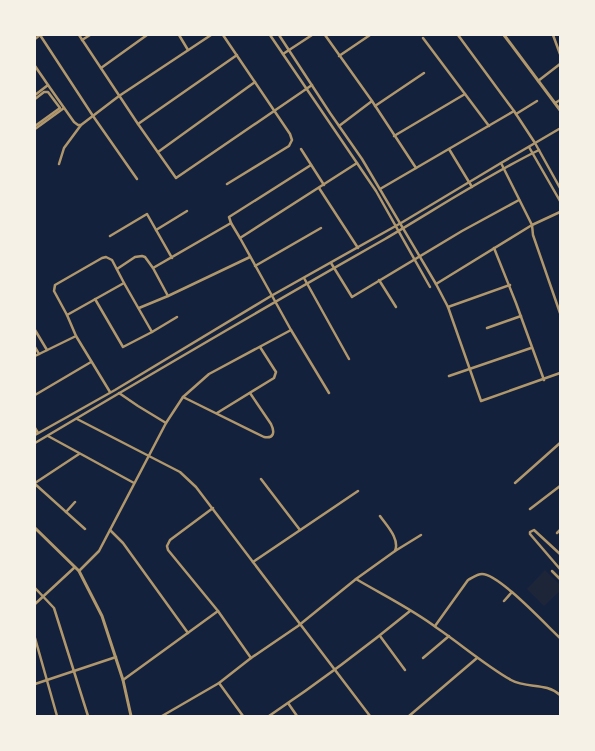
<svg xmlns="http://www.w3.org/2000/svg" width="595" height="751" viewBox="0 0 595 751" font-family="'Sofia Sans Condensed',sans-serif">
	<rect width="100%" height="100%" fill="#14213d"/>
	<!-- green -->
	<polygon fill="#1d2539" points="545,570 560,585 560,591 544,606 527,589"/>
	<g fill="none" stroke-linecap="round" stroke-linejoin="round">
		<!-- minor -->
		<g stroke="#b1986c" stroke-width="2.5">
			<polyline points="40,35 93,116 137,179"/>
			<polyline points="79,35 138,124 176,178 312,85"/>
			<polyline points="179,35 188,50"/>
			<polyline points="223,35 290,134 292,140 289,146 227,184"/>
			<polyline points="270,35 376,191 430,287"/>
			<polyline points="279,35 330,113 362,159 436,284 448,307 481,401 560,373"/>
			<polyline points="325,35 372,101 416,168"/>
			<polyline points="458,35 514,111 535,143 560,188"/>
			<polyline points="553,35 560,54"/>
			<polyline points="423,38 489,126"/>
			<polyline points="35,39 40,35"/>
			<polyline points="82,40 90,35"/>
			<polyline points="283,54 312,35"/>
			<polyline points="339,56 370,35"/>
			<polyline points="35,66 48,85"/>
			<polyline points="101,68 147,35"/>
			<polyline points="538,81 560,64"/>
			<polyline points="35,95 48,85 74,122 78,125 81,125 119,96 211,35"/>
			<polyline points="35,99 44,92 48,92 60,108 35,126"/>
			<polyline points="555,103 560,100"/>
			<polyline points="375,106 424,73"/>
			<polyline points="516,114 537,101"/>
			<polyline points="138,124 237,55"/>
			<polyline points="339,126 372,101"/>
			<polyline points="35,129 64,108"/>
			<polyline points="394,136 465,94"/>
			<polyline points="529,147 560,201"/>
			<polyline points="301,149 324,185"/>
			<polyline points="449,149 472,187"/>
			<polyline points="158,152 255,82"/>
			<polyline points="501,163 532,225 533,235 560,313"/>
			<polyline points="59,164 64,148 81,125"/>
			<polyline points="319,188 358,248"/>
			<polyline points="380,189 514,111"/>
			<polyline points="231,223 229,217 311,165"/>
			<polyline points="156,230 187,211"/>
			<polyline points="110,236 147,214 172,258"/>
			<polyline points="494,248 516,303 544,380"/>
			<polygon points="106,257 112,260 124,283 67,315 54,291 55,285 102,258"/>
			<polyline points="331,263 352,297 462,231 519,200"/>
			<polyline points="255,266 321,228"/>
			<polyline points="153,268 231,223 240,238"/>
			<polyline points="117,269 135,257 142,256 145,257 153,268 168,296 139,308"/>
			<polyline points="304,278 349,359"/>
			<polyline points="379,280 396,307"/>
			<polyline points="124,283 152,332"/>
			<polyline points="436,284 532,225 560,212"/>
			<polyline points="168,296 250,257"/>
			<polyline points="95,299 123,347 152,332 177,317"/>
			<polyline points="448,307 510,285"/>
			<polyline points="487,328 521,316"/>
			<polyline points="35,330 47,350"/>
			<polyline points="76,336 110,392"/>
			<polyline points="35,347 39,354"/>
			<polyline points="35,356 76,336 67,315"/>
			<polyline points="449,376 531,348"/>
			<polyline points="119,393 138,406 166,423"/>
			<polyline points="329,393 291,330 240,238 357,163"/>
			<polyline points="35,395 91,362"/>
			<path d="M183,397L264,437C274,439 275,432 271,424L250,393"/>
			<polyline points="217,413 274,378 276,372 260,347"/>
			<polyline points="77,419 180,472 196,487 370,716"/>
			<polyline points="35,428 38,433"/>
			<polyline points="35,435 115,390 271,296 401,223 501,163 559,129"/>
			<polyline points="48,436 134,483"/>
			<path d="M35,443C151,374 267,306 385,239C436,209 486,176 539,150"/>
			<polyline points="261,479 300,530"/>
			<polyline points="35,483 79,454"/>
			<polyline points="515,483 560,443"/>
			<polyline points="35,484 85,529"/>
			<polyline points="530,509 560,486"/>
			<polyline points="66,512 75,502"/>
			<polyline points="110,530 123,543 188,633"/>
			<polyline points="557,533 560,530"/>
			<polyline points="395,551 421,535"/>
			<polyline points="560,554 534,530 530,532 530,534 560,569"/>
			<polyline points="253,562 358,491"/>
			<polyline points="79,571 99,551 166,423 183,397 209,374 291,330"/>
			<polyline points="552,571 560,579"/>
			<path d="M356,579C383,595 412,609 437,628C462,645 485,665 511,680C527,689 546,682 560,695"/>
			<polyline points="35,588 54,608 88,716"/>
			<polyline points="504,601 512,592"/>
			<polyline points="35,604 75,567"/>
			<polyline points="218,611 251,658"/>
			<path d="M435,626L468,580C472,578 477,574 482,574C499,574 546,625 560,638"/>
			<polyline points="380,636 405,670"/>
			<polyline points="35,638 57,716"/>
			<polyline points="423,658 449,636"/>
			<polyline points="123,680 218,611 168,550 167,546 170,540 213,508"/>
			<polyline points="219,683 243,716"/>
			<polyline points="35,684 116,657"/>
			<polyline points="288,703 297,716"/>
			<path d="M162,716L219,683L251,658L298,626L356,579L395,551C400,539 387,526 380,516"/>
			<path d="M269,716C318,683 365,648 410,611"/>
			<polyline points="409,716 477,658"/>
		</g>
		<!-- tertiary -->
		<g stroke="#b1986c" stroke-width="3">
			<polyline points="504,35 560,110"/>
			<polyline points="35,528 79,571 102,616 123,680 131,716"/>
		</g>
	</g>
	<!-- border -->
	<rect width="595" height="751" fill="none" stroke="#f6f1e7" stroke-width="72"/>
</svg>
